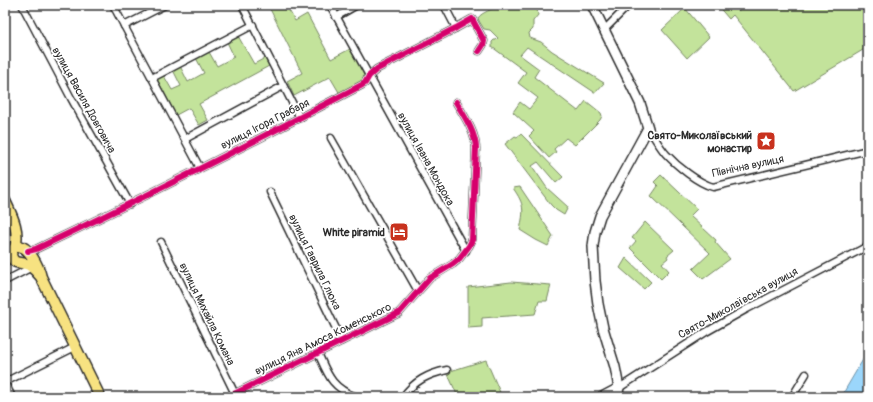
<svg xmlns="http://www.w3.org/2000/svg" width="873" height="402" viewBox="0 0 873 402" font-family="Pangolin,sans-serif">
	<rect width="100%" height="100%" fill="#fff"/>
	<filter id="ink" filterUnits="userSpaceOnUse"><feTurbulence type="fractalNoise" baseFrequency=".025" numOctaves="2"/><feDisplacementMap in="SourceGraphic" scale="8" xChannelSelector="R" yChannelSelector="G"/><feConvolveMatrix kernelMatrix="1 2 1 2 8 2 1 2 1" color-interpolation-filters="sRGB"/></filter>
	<g filter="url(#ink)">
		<!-- green -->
		<g fill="#c3e39b" stroke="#778763">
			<polygon points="268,5 286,5 295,21 307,14 331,59 350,49 363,72 364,77 362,82 340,94 330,77 294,96 287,81 302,73"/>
			<path d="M496,5H533L537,9L538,15L533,21V29L529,33L530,38L541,42L552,51L604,83L596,92H594L527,47L520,55L539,69L534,77L578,111L586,101L601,113L602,116L600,120L575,145L566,138L554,149L556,152L549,158L529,136L534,131L513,112L520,102L529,109L538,98L518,83L526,72L492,47V42L494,40H496L498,38L490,30L484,29L479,21L478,18C483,11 492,11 496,5Z"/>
			<polygon points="717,5 736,5 738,11 745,5 868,5 868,47 794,91 733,15 729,19"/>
			<polygon points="685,8 709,37 687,58 662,30"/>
			<polygon points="238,36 254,64 265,58 269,66 199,104 208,120 199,125 189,108 176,115 157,79 164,76 172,90 181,86 173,70 180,66 188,82 204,73 196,58 209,52 217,66 234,57 227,42"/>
			<polygon points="521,134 563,177 556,183 538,162 532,166 547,188 568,207 564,215 556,210 551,205 505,144 515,136 517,137"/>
			<polygon points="661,175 697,209 690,216 716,240 715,242 730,259 703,279 693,269 710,253 651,196 658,186 654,182"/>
			<path d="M520,187L553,236L548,246L536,240L520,230C524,210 525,205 513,188Z"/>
			<polygon points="645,222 674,250 667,256 668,258 662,263 669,271 661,279 630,248 636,241 632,238"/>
			<polygon points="626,258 651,282 644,289 620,268"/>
			<polygon points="511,282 551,285 547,301 539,301 535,314 482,318 482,327 468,328 468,287"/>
			<polygon points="486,360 502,397 458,397 447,372"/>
		</g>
		<!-- water -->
		<polygon fill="#9bd6fb" stroke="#6e92a8" points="868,351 868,397 841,397"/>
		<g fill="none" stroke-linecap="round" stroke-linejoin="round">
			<!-- street casing -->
			<g stroke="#2b2b2b" stroke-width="9">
				<g id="street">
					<polyline points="22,5 71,98 130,204"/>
					<polyline points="113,5 200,168"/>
					<polyline points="242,5 300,118"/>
					<polyline points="330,5 466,251"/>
					<polyline points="444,5 456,28"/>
					<polyline points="336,17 357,5"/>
					<polyline points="124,26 165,5"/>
					<polyline points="604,30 629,5"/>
					<polyline points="152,78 253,25"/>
					<path d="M648,128C654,136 659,146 666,154C677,166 698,183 713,187L868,150"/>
					<polyline points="331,138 418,291"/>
					<polyline points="185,139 283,86"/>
					<polyline points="270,192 342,341"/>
					<polyline points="161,242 235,394"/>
					<path d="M28,251L36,249C145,197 254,142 362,85L365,83L369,76L377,69L456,28L472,19L484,41L483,45L479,51"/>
					<polyline points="5,281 32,267"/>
					<path d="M318,353C328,375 331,387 356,397"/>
					<polyline points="5,382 75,347"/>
					<polyline points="5,383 12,397"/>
					<path d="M228,397L399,313L430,278L453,264L459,259L469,246L472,240L476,148C475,131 464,116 456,102"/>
					<path d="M403,397C414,381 428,374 447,370"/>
					<polyline points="621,397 619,388 706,332 745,310 868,246"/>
					<polyline points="792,397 806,374"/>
				</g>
			</g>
			<!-- secondary casing -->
			<g stroke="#2b2b2b" stroke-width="12">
				<polyline id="secondary" points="592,5 640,103 648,128 600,216 595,232 593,246 595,281 598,304 603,328 615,367 619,388 602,397"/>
			</g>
			<!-- primary casing -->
			<g stroke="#2b2b2b" stroke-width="13">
				<g id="primary">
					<path d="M5,201C12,216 20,231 15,247"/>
					<path d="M41,277C37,272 33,268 29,265C21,261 13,266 11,254C12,250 13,248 17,247C28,243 39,268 41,277L100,397"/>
				</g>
			</g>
			<!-- street -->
			<use href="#street" stroke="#fff" stroke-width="6"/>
			<!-- secondary -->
			<use href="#secondary" stroke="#fff" stroke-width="9"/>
			<!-- primary -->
			<use href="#primary" stroke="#f7e281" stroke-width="10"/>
			<!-- cycleway casing -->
			<g stroke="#fff" stroke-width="8">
				<g id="cycleway">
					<path d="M28,251L36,249C145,197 254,142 362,85L365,83L369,76L377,69L456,28L472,19L484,41L483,45L479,51"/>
					<path d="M228,397L399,313L430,278L453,264L459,259L469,246L472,240L476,148C475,131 464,116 456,102"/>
				</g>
			</g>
			<!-- cycleway -->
			<use href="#cycleway" stroke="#d6006c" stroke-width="6"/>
		</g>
	</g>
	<!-- icons -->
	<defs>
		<g id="sight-square" transform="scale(1)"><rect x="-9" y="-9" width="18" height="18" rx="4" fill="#c8321e" stroke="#fff"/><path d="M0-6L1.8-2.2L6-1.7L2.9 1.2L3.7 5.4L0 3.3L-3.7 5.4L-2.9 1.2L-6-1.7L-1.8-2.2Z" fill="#fff"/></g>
		<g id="hotel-square" transform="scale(1)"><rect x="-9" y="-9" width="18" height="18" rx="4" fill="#c8321e" stroke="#fff"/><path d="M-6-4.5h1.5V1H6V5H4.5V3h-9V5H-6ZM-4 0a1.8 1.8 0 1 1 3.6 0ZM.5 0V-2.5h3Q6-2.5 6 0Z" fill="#fff"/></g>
	</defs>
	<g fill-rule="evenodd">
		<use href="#sight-square" x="766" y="141"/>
		<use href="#hotel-square" x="399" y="232"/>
	</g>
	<g text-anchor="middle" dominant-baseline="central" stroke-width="3.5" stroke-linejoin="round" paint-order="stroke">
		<!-- street labels -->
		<g font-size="11" fill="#2b2b2b" stroke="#fff">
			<text transform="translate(84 100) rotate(61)">вулиця Василя Довговича</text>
			<text transform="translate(265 124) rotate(-27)">вулиця Ігоря Грабаря</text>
			<text transform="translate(426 159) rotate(61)">вулиця Івана Мондока</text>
			<text transform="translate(748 166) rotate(-12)">Північна вулиця</text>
			<text transform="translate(315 262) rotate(64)">вулиця Гаврила Глюка</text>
			<text transform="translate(738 303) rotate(-29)">Свято-Миколаївська вулиця</text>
			<text transform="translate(207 314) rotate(64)">вулиця Михайла Комана</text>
			<text transform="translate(323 339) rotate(-26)">вулиця Яна Амоса Коменського</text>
		</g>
		<!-- poi labels -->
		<g font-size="11" font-weight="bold" fill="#2b2b2b" stroke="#fff" text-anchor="end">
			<text x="752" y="135">Свято-Миколаївський<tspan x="752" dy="13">монастир</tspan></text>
			<text x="385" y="232">White piramid</text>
		</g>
	</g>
	<!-- margin -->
	<rect width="873" height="402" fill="none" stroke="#fff" stroke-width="20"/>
	<rect x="10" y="10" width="853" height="382" fill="none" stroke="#2b2b2b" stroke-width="1.5" filter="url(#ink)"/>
</svg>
